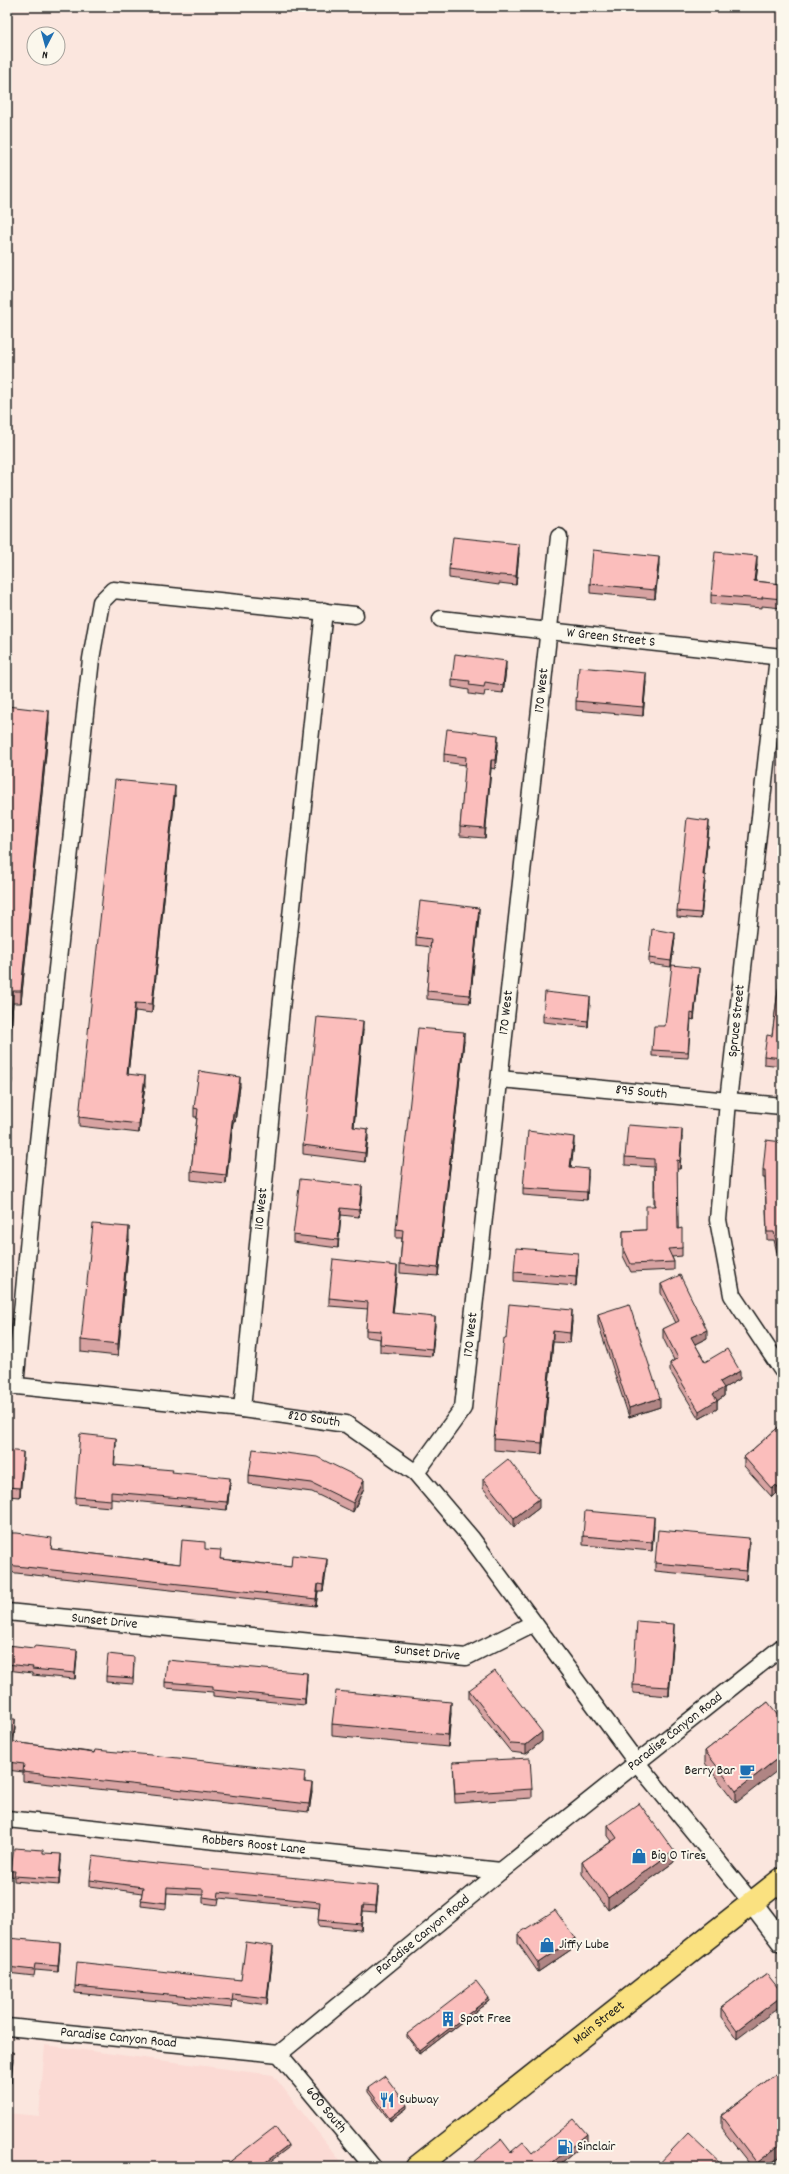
<svg xmlns="http://www.w3.org/2000/svg" width="789" height="2174" viewBox="0 0 789 2174" font-family="Dekko,sans-serif">
	<rect width="100%" height="100%" fill="#fbe6de"/>
	<filter id="ink" filterUnits="userSpaceOnUse"><feTurbulence type="fractalNoise" baseFrequency=".025" numOctaves="2"/><feDisplacementMap in="SourceGraphic" scale="8" xChannelSelector="R" yChannelSelector="G"/><feConvolveMatrix kernelMatrix="1 2 1 2 8 2 1 2 1" color-interpolation-filters="sRGB"/></filter>
	<g filter="url(#ink)">
		<!-- built -->
		<polygon fill="#fbdad4" points="45,2045 273,2075 345,2167 7,2167 7,2113 39,2116"/>
		<g fill="none" stroke-linecap="round" stroke-linejoin="round">
			<!-- minor casing -->
			<g stroke="#1c1c1c" stroke-width="19">
				<g id="minor">
					<path id="s1" d="M441,619L782,657"/>
					<polyline points="778,657 728,1101 718,1220 732,1295 782,1370"/>
					<path id="s2" d="M501,1079L782,1106"/>
					<path id="s3" d="M7,1385L242,1409L346,1424L416,1473L472,1539L534,1623"/>
					<polyline points="15,1386 38,1142 91,659 101,602 113,590 355,615"/>
					<path id="s4" d="M242,1409L281,1009L324,611"/>
					<path id="s5" d="M416,1473L463,1408L559,537"/>
					<path id="s6" d="M7,1612L466,1657L534,1623L637,1763L752,1903"/>
					<path id="s7" d="M7,1819L501,1871"/>
					<path id="s8" d="M7,2027L279,2054L501,1871L782,1647"/>
					<path id="s9" d="M279,2054L373,2167"/>
				</g>
			</g>
			<!-- tertiary casing -->
			<g stroke="#1c1c1c" stroke-width="23">
				<polyline id="tertiary" points="752,1903 782,1942"/>
			</g>
			<!-- primary casing -->
			<g stroke="#1c1c1c" stroke-width="25">
				<g id="primary">
					<path id="s10" d="M417,2167L782,1879"/>
				</g>
			</g>
			<!-- minor -->
			<use href="#minor" stroke="#fbf7ec" stroke-width="16"/>
			<!-- tertiary -->
			<use href="#tertiary" stroke="#fbf7ec" stroke-width="20"/>
			<!-- primary -->
			<use href="#primary" stroke="#fae180" stroke-width="22"/>
		</g>
		<!-- wall -->
		<g fill="#d8a3a2" stroke="#1c1c1c">
			<polygon points="519,553 516,585 499,583 499,585 449,578 449,569"/>
			<polygon points="659,565 655,599 590,593 590,584"/>
			<polygon points="757,565 755,581 781,584 782,571 782,608 762,606 762,608 711,604 711,595"/>
			<polygon points="506,669 503,693 485,691 484,696 469,694 469,690 452,687 452,679"/>
			<polygon points="646,682 643,716 576,710 576,701"/>
			<polygon points="7,706 49,723 21,1003 13,1003 9,1053 7,1052"/>
			<polygon points="498,744 495,769 491,768 485,838 460,836 460,827 466,765 444,762 444,754"/>
			<polygon points="175,795 152,1013 135,1011 128,1074 145,1085 139,1133 79,1126 79,1117"/>
			<polygon points="709,827 704,875 705,881 701,919 677,917 677,911"/>
			<polygon points="479,916 470,1003 427,999 427,991 431,947 416,945 416,937"/>
			<polygon points="675,938 671,967 649,964 649,958"/>
			<polygon points="782,961 782,1066 764,1064 764,1056 772,1036"/>
			<polygon points="699,974 694,1020 691,1019 688,1058 652,1056 652,1050 665,1026"/>
			<polygon points="590,1003 588,1027 543,1022 543,1016"/>
			<polygon points="363,1030 354,1127 368,1138 365,1162 303,1154 303,1145"/>
			<polygon points="464,1041 438,1276 400,1273 400,1264 402,1238 396,1238 396,1229"/>
			<polygon points="7,1067 12,1080 8,1116 7,1116"/>
			<polygon points="240,1086 235,1122 233,1122 226,1184 191,1180 191,1171 197,1117 194,1117 194,1108"/>
			<polygon points="682,1137 680,1169 677,1169 678,1229 682,1248 682,1256 672,1257 674,1262 674,1270 631,1272 623,1256 623,1231 646,1230 654,1206 654,1167 625,1165 625,1157"/>
			<polygon points="782,1142 782,1275 774,1240 767,1240 765,1178 763,1178 763,1170"/>
			<polygon points="574,1144 571,1167 588,1176 587,1200 523,1195 523,1188"/>
			<polygon points="362,1194 359,1217 341,1215 338,1248 293,1242 293,1235"/>
			<polygon points="129,1239 118,1356 81,1352 81,1340"/>
			<polygon points="578,1262 576,1286 514,1281 514,1272"/>
			<polygon points="397,1274 393,1314 435,1325 432,1356 380,1352 380,1339 366,1337 366,1330 368,1309 329,1306 329,1298"/>
			<polygon points="661,1284 707,1338 695,1344 705,1362 740,1379 724,1388 724,1396 717,1401 717,1409 699,1419 670,1371 670,1363 674,1360 663,1338 663,1329 676,1323 661,1293"/>
			<polygon points="598,1314 660,1407 629,1417 598,1323"/>
			<polygon points="572,1321 570,1343 553,1342 542,1454 494,1450 494,1439 506,1339"/>
			<polygon points="782,1424 782,1501 776,1493 772,1497 744,1466 744,1457"/>
			<polygon points="116,1445 114,1465 230,1485 227,1510 111,1499 111,1507 75,1504 75,1497"/>
			<polygon points="7,1450 23,1461 20,1497 7,1496"/>
			<polygon points="249,1475 364,1488 353,1512 312,1492 249,1484"/>
			<polygon points="483,1479 539,1508 514,1527 483,1488"/>
			<polygon points="654,1526 652,1551 583,1545 583,1536"/>
			<polygon points="7,1533 52,1545 51,1549 180,1564 205,1549 221,1559 291,1567 327,1566 323,1591 318,1591 316,1606 7,1572"/>
			<polygon points="749,1547 746,1580 655,1571 655,1563"/>
			<polygon points="674,1633 669,1696 633,1693 633,1685"/>
			<polygon points="7,1645 77,1656 75,1679 32,1675 32,1673 7,1670"/>
			<polygon points="134,1663 133,1684 106,1682 106,1676"/>
			<polygon points="307,1679 305,1705 213,1696 213,1692 165,1688 165,1682"/>
			<polygon points="469,1690 542,1741 526,1754 511,1752 469,1699"/>
			<polygon points="768,1702 736,1803 705,1763 705,1751"/>
			<polygon points="451,1713 448,1747 332,1736 332,1724"/>
			<polygon points="7,1719 15,1728 13,1742 305,1780 305,1782 312,1791 309,1812 23,1781 23,1772 7,1770"/>
			<polygon points="453,1762 532,1789 532,1798 455,1803"/>
			<polygon points="608,1825 674,1862 608,1910 582,1874 582,1862 612,1841 608,1836"/>
			<polygon points="43,1853 61,1860 59,1885 14,1881 14,1877 11,1876 11,1871"/>
			<polygon points="127,1861 378,1892 376,1912 363,1911 361,1930 318,1926 319,1908 219,1898 218,1905 203,1903 203,1895 167,1893 166,1909 141,1906 142,1893 90,1886 90,1880"/>
			<polygon points="518,1934 575,1947 538,1972 518,1943"/>
			<polygon points="60,1949 58,1972 35,1970 34,1976 7,1973 7,1954"/>
			<polygon points="273,1952 267,2005 233,2000 232,2008 75,1993 75,1986 241,1980"/>
			<polygon points="767,1974 737,2039 721,2017 721,2008"/>
			<polygon points="489,2001 420,2054 407,2037 407,2034"/>
			<polygon points="7,2052 13,2059 11,2083 7,2082"/>
			<polygon points="782,2069 782,2155 766,2167 752,2167 721,2128 721,2116"/>
			<polygon points="368,2088 407,2108 390,2121 368,2092"/>
			<polygon points="587,2142 556,2167 472,2167 472,2163 511,2152 532,2153"/>
		</g>
		<!-- shaded-wall -->
		<g fill="#b08584" stroke="#1c1c1c">
			<polygon points="519,544 519,553 516,585 516,576"/>
			<polygon points="757,556 757,565 754,590 754,581"/>
			<polygon points="659,557 659,565 655,599 655,590"/>
			<polygon points="506,661 506,669 503,693 503,685"/>
			<polygon points="646,673 646,682 643,716 643,707"/>
			<polygon points="49,711 49,723 21,1003 21,991"/>
			<polygon points="498,735 498,744 495,769 495,760"/>
			<polygon points="491,760 491,768 485,838 485,829"/>
			<polygon points="175,786 175,795 152,1013 152,1004"/>
			<polygon points="709,821 709,827 703,881 703,875"/>
			<polygon points="705,875 705,881 701,919 701,913"/>
			<polygon points="479,908 479,916 470,1003 470,995"/>
			<polygon points="675,933 675,938 671,967 671,961"/>
			<polygon points="699,968 699,974 694,1020 694,1014"/>
			<polygon points="13,991 13,1003 9,1053 9,1041"/>
			<polygon points="590,997 590,1003 588,1027 588,1021"/>
			<polygon points="135,1003 135,1011 127,1083 127,1074"/>
			<polygon points="363,1021 363,1030 353,1136 353,1127"/>
			<polygon points="464,1032 464,1041 438,1276 438,1268"/>
			<polygon points="12,1068 12,1080 8,1116 8,1104"/>
			<polygon points="145,1076 145,1085 139,1133 139,1124"/>
			<polygon points="240,1077 240,1086 235,1122 235,1113"/>
			<polygon points="233,1113 233,1122 226,1184 226,1175"/>
			<polygon points="368,1129 368,1138 365,1162 365,1153"/>
			<polygon points="682,1129 682,1137 680,1169 680,1161"/>
			<polygon points="574,1137 574,1144 570,1175 570,1167"/>
			<polygon points="588,1169 588,1176 587,1200 587,1192"/>
			<polygon points="362,1186 362,1194 359,1217 359,1210"/>
			<polygon points="341,1208 341,1215 338,1248 338,1240"/>
			<polygon points="129,1227 129,1239 118,1356 118,1344"/>
			<polygon points="578,1253 578,1262 576,1286 576,1277"/>
			<polygon points="397,1266 397,1274 392,1321 392,1313"/>
			<polygon points="572,1310 572,1321 570,1343 570,1333"/>
			<polygon points="435,1317 435,1325 432,1356 432,1349"/>
			<polygon points="707,1330 707,1338 691,1346 691,1337"/>
			<polygon points="553,1331 553,1342 542,1454 542,1443"/>
			<polygon points="740,1371 740,1379 724,1388 724,1396 717,1401 717,1409 699,1419 699,1411 713,1394 720,1382"/>
			<polygon points="660,1398 660,1407 629,1417 629,1408"/>
			<polygon points="116,1438 116,1445 114,1472 114,1465"/>
			<polygon points="23,1452 23,1461 20,1497 20,1488"/>
			<polygon points="230,1478 230,1485 227,1510 227,1502"/>
			<polygon points="364,1480 364,1488 353,1512 353,1503"/>
			<polygon points="776,1485 776,1493 772,1497 772,1489"/>
			<polygon points="539,1499 539,1508 514,1527 514,1518"/>
			<polygon points="654,1517 654,1526 652,1551 652,1542"/>
			<polygon points="749,1538 749,1547 746,1580 746,1571"/>
			<polygon points="327,1559 327,1566 323,1591 323,1585"/>
			<polygon points="318,1584 318,1591 316,1606 316,1599"/>
			<polygon points="674,1624 674,1633 669,1696 669,1687"/>
			<polygon points="77,1650 77,1656 75,1679 75,1673"/>
			<polygon points="307,1673 307,1679 305,1705 305,1699"/>
			<polygon points="451,1702 451,1713 448,1747 448,1735"/>
			<polygon points="15,1719 15,1728 13,1751 13,1742"/>
			<polygon points="542,1732 542,1741 526,1754 526,1745"/>
			<polygon points="782,1755 782,1767 736,1803 736,1791"/>
			<polygon points="312,1783 312,1791 309,1812 309,1804"/>
			<polygon points="674,1851 674,1862 608,1910 608,1898"/>
			<polygon points="61,1854 61,1860 59,1885 59,1879"/>
			<polygon points="378,1886 378,1892 376,1912 376,1906"/>
			<polygon points="363,1905 363,1911 361,1930 361,1924"/>
			<polygon points="575,1938 575,1947 538,1972 538,1963"/>
			<polygon points="60,1943 60,1949 58,1972 58,1966"/>
			<polygon points="273,1946 273,1952 267,2005 267,1998"/>
			<polygon points="782,1996 782,2005 737,2039 737,2030"/>
			<polygon points="489,1998 489,2001 420,2054 420,2051"/>
			<polygon points="13,2052 13,2059 11,2083 11,2076"/>
			<polygon points="407,2105 407,2108 390,2121 390,2118"/>
			<polygon points="587,2134 587,2142 556,2167 547,2167"/>
			<polygon points="782,2143 782,2155 766,2167 757,2167 757,2163"/>
			<polygon points="288,2145 288,2148 263,2167 259,2167"/>
		</g>
		<!-- building -->
		<g fill="#fbbebc" stroke="#1c1c1c">
			<polygon points="453,537 519,544 516,576 499,575 499,576 449,569"/>
			<polygon points="593,550 659,557 655,590 590,584"/>
			<polygon points="715,552 757,556 754,581 781,584 782,571 782,599 762,597 762,599 711,595"/>
			<polygon points="455,654 506,661 503,685 485,682 484,687 469,685 470,681 452,679"/>
			<polygon points="579,667 646,673 643,707 576,701"/>
			<polygon points="7,706 49,711 21,991 13,991 9,1041 7,1040"/>
			<polygon points="447,729 498,735 495,760 491,760 485,829 460,827 466,757 444,754"/>
			<polygon points="115,780 175,786 152,1004 135,1003 127,1074 145,1076 139,1124 79,1117"/>
			<polygon points="687,818 709,821 703,875 705,875 701,913 677,911"/>
			<polygon points="420,901 479,908 470,995 427,991 431,939 416,937"/>
			<polygon points="652,929 675,933 671,961 649,958"/>
			<polygon points="782,961 782,1058 764,1056 767,1035 772,1036"/>
			<polygon points="672,965 699,968 694,1014 691,1013 688,1052 652,1050 654,1026 665,1026"/>
			<polygon points="545,992 590,997 588,1021 543,1016"/>
			<polygon points="317,1017 363,1021 353,1127 368,1129 365,1153 303,1145"/>
			<polygon points="418,1028 464,1032 438,1268 400,1264 403,1230 396,1229"/>
			<polygon points="7,1067 12,1068 8,1104 7,1104"/>
			<polygon points="199,1071 240,1077 235,1113 233,1113 226,1175 191,1171 198,1109 194,1108"/>
			<polygon points="628,1125 682,1129 680,1161 677,1160 678,1229 682,1228 682,1248 668,1249 674,1262 631,1264 623,1247 623,1231 646,1230 646,1206 655,1206 654,1159 625,1157"/>
			<polygon points="528,1131 574,1137 570,1167 588,1169 587,1192 523,1188"/>
			<polygon points="766,1140 782,1142 782,1267 774,1232 767,1232 765,1170 763,1170"/>
			<polygon points="300,1179 362,1186 359,1210 341,1208 338,1240 293,1235"/>
			<polygon points="93,1224 129,1227 118,1344 81,1340"/>
			<polygon points="516,1248 578,1253 576,1277 514,1272"/>
			<polygon points="333,1259 397,1266 392,1313 435,1317 432,1349 380,1344 381,1331 366,1330 368,1302 329,1298"/>
			<polygon points="680,1275 707,1330 691,1337 705,1362 727,1349 740,1371 720,1382 724,1388 713,1394 717,1400 699,1411 670,1363 678,1358 663,1329 679,1321 661,1284"/>
			<polygon points="509,1304 572,1310 570,1333 553,1331 542,1443 494,1439 504,1338 506,1339"/>
			<polygon points="629,1304 660,1398 629,1408 598,1314"/>
			<polygon points="782,1424 782,1492 776,1485 772,1489 744,1457"/>
			<polygon points="80,1434 116,1438 114,1465 173,1470 172,1472 230,1478 227,1502 111,1492 111,1500 75,1497"/>
			<polygon points="253,1449 317,1457 364,1480 353,1503 312,1483 249,1475"/>
			<polygon points="7,1450 23,1452 20,1488 7,1487"/>
			<polygon points="508,1459 539,1499 514,1518 483,1479"/>
			<polygon points="585,1511 654,1517 652,1542 583,1536"/>
			<polygon points="658,1530 749,1538 746,1571 655,1563"/>
			<polygon points="7,1533 17,1533 52,1538 51,1549 180,1564 182,1540 205,1542 205,1549 221,1550 220,1559 291,1567 292,1555 327,1559 323,1585 318,1584 316,1599 7,1565"/>
			<polygon points="637,1621 674,1624 669,1687 633,1685"/>
			<polygon points="7,1645 34,1648 34,1646 77,1650 75,1673 32,1669 33,1667 7,1664"/>
			<polygon points="108,1654 134,1657 133,1678 106,1676"/>
			<polygon points="167,1660 307,1673 305,1699 213,1690 213,1686 165,1682"/>
			<polygon points="495,1671 542,1732 526,1745 511,1744 469,1690"/>
			<polygon points="336,1691 451,1702 448,1735 332,1724"/>
			<polygon points="768,1702 782,1720 782,1755 736,1791 705,1751"/>
			<polygon points="7,1719 15,1719 13,1742 94,1753 95,1750 151,1755 305,1772 304,1782 312,1783 309,1804 23,1772 24,1764 7,1762"/>
			<polygon points="530,1758 532,1789 455,1794 453,1762"/>
			<polygon points="639,1803 674,1851 608,1898 582,1862 617,1838 608,1825"/>
			<polygon points="14,1848 43,1850 43,1853 61,1854 59,1879 14,1876 15,1871 11,1871"/>
			<polygon points="93,1856 127,1861 378,1886 376,1906 363,1905 361,1924 318,1920 320,1902 219,1892 218,1899 203,1897 203,1889 167,1887 166,1903 141,1900 143,1887 90,1880"/>
			<polygon points="555,1910 575,1938 538,1963 518,1934"/>
			<polygon points="8,1938 60,1943 58,1966 35,1964 34,1970 7,1967 7,1954"/>
			<polygon points="246,1942 273,1946 267,1998 233,1994 232,2001 75,1986 77,1962 241,1980"/>
			<polygon points="767,1974 782,1993 782,1996 737,2030 721,2008"/>
			<polygon points="476,1981 489,1998 420,2051 407,2034"/>
			<polygon points="7,2052 13,2052 11,2076 7,2075"/>
			<polygon points="782,2069 782,2143 757,2163 721,2116"/>
			<polygon points="385,2076 407,2105 390,2118 368,2088"/>
			<polygon points="574,2119 587,2134 547,2167 476,2167 472,2163 501,2139 511,2152 523,2142 532,2153"/>
			<polygon points="275,2127 288,2145 259,2167 223,2167"/>
			<polygon points="688,2133 724,2167 656,2167"/>
		</g>
	</g>
	<!-- icons -->
	<defs>
		<g id="cafe-bare" transform="scale(1.2)"><path d="M-5.5-4.5H6V0H3Q3 3.5 0 3.5H-2.5Q-5.5 3.5-5.5 0ZM3-3.2v2h1.7v-2ZM-6 4.5H4V6H-6Z" fill="#1f6fb2" stroke="#fbf7ec" stroke-width="2.5" paint-order="stroke"/></g>
		<g id="shop-bare" transform="scale(1.2)"><path d="M-5-2.5h2.3a2.7 3.5 0 0 1 5.4 0H5L5.5 6h-11ZM-1.5-2.5h3a1.5 2.3 0 0 0-3 0Z" fill="#1f6fb2" stroke="#fbf7ec" stroke-width="2.5" paint-order="stroke"/></g>
		<g id="building-bare" transform="scale(1.2)"><path d="M-4-6H4V6H1V3H-1V6H-4ZM-2.5-4.3h1.7v1.8h-1.7ZM.8-4.3h1.7v1.8H.8ZM-2.5-1h1.7V.8h-1.7ZM.8-1h1.7V.8H.8Z" fill="#1f6fb2" stroke="#fbf7ec" stroke-width="2.5" paint-order="stroke"/></g>
		<g id="restaurant-bare" transform="scale(1.2)"><path d="M-5-6h1v4h1v-4h1v4h1v-4h1v5L-1.5 .5V6h-2V.5L-5-1ZM5-6V6H3V1.5H1.5Q1.5-4 5-6Z" fill="#1f6fb2" stroke="#fbf7ec" stroke-width="2.5" paint-order="stroke"/></g>
		<g id="fuel-bare" transform="scale(1.2)"><path d="M-5.5-6h7V0h2V4h1.3V-2.5L3-4.5l.8-.8L6-3V5H2.5V1h-1V6h-7ZM-4.2-4.7v3.2H.2V-4.7Z" fill="#1f6fb2" stroke="#fbf7ec" stroke-width="2.5" paint-order="stroke"/></g>
	</defs>
	<g fill-rule="evenodd">
		<use href="#cafe-bare" x="747" y="1771"/>
		<use href="#shop-bare" x="639" y="1856"/>
		<use href="#shop-bare" x="547" y="1945"/>
		<use href="#building-bare" x="448" y="2019"/>
		<use href="#restaurant-bare" x="387" y="2100"/>
		<use href="#fuel-bare" x="565" y="2147"/>
	</g>
	<g text-anchor="middle" dominant-baseline="central" stroke-width="4" stroke-linejoin="round" paint-order="stroke">
		<!-- street labels -->
		<g font-size="14" fill="#1c1c1c" stroke="#fbf7ec">
			<text stroke="none"><textPath href="#s1" startOffset="171">W Green Street S</textPath></text>
			<text stroke="none"><textPath href="#s5" startOffset="802">170 West</textPath></text>
			<text stroke="none"><textPath href="#s5" startOffset="478">170 West</textPath></text>
			<text transform="translate(737 1021) rotate(-84)">Spruce Street</text>
			<text stroke="none"><textPath href="#s2" startOffset="141">895 South</textPath></text>
			<text stroke="none"><textPath href="#s4" startOffset="201">110 West</textPath></text>
			<text stroke="none"><textPath href="#s5" startOffset="154">170 West</textPath></text>
			<text stroke="none"><textPath href="#s3" startOffset="309">820 South</textPath></text>
			<text stroke="none"><textPath href="#s6" startOffset="98">Sunset Drive</textPath></text>
			<text stroke="none"><textPath href="#s6" startOffset="422">Sunset Drive</textPath></text>
			<text stroke="none"><textPath href="#s8" startOffset="784">Paradise Canyon Road</textPath></text>
			<text stroke="none"><textPath href="#s7" startOffset="248">Robbers Roost Lane</textPath></text>
			<text stroke="none"><textPath href="#s8" startOffset="460">Paradise Canyon Road</textPath></text>
			<text stroke="none"><textPath href="#s10" startOffset="232">Main Street</textPath></text>
			<text stroke="none"><textPath href="#s8" startOffset="112">Paradise Canyon Road</textPath></text>
			<text stroke="none"><textPath href="#s9" startOffset="73">600 South</textPath></text>
		</g>
		<!-- poi labels -->
		<g font-size="14" fill="#1c1c1c" stroke="#fbf7ec" text-anchor="start">
			<text x="735" y="1771" text-anchor="end">Berry Bar</text>
			<text x="651" y="1856">Big O Tires</text>
			<text x="559" y="1945">Jiffy Lube</text>
			<text x="460" y="2019">Spot Free</text>
			<text x="399" y="2100">Subway</text>
			<text x="577" y="2147">Sinclair</text>
		</g>
	</g>
	<!-- margin -->
	<rect width="789" height="2174" fill="none" stroke="#fbf7ec" stroke-width="24"/>
	<rect x="12" y="12" width="765" height="2150" fill="none" stroke="#1c1c1c" stroke-width="1.5" filter="url(#ink)"/>
	<!-- north arrow -->
	<g transform="translate(46 46) rotate(186)"><circle r="19" fill="#fbf7ec" stroke="#a29f99"/>
	<path d="M0-3L7 15L0 10L-7 15Z" fill="#1f6fb2"/>
	<text y="-6" font-size="11" font-weight="bold" text-anchor="middle" fill="#1c1c1c">N</text>
	</g>
</svg>
